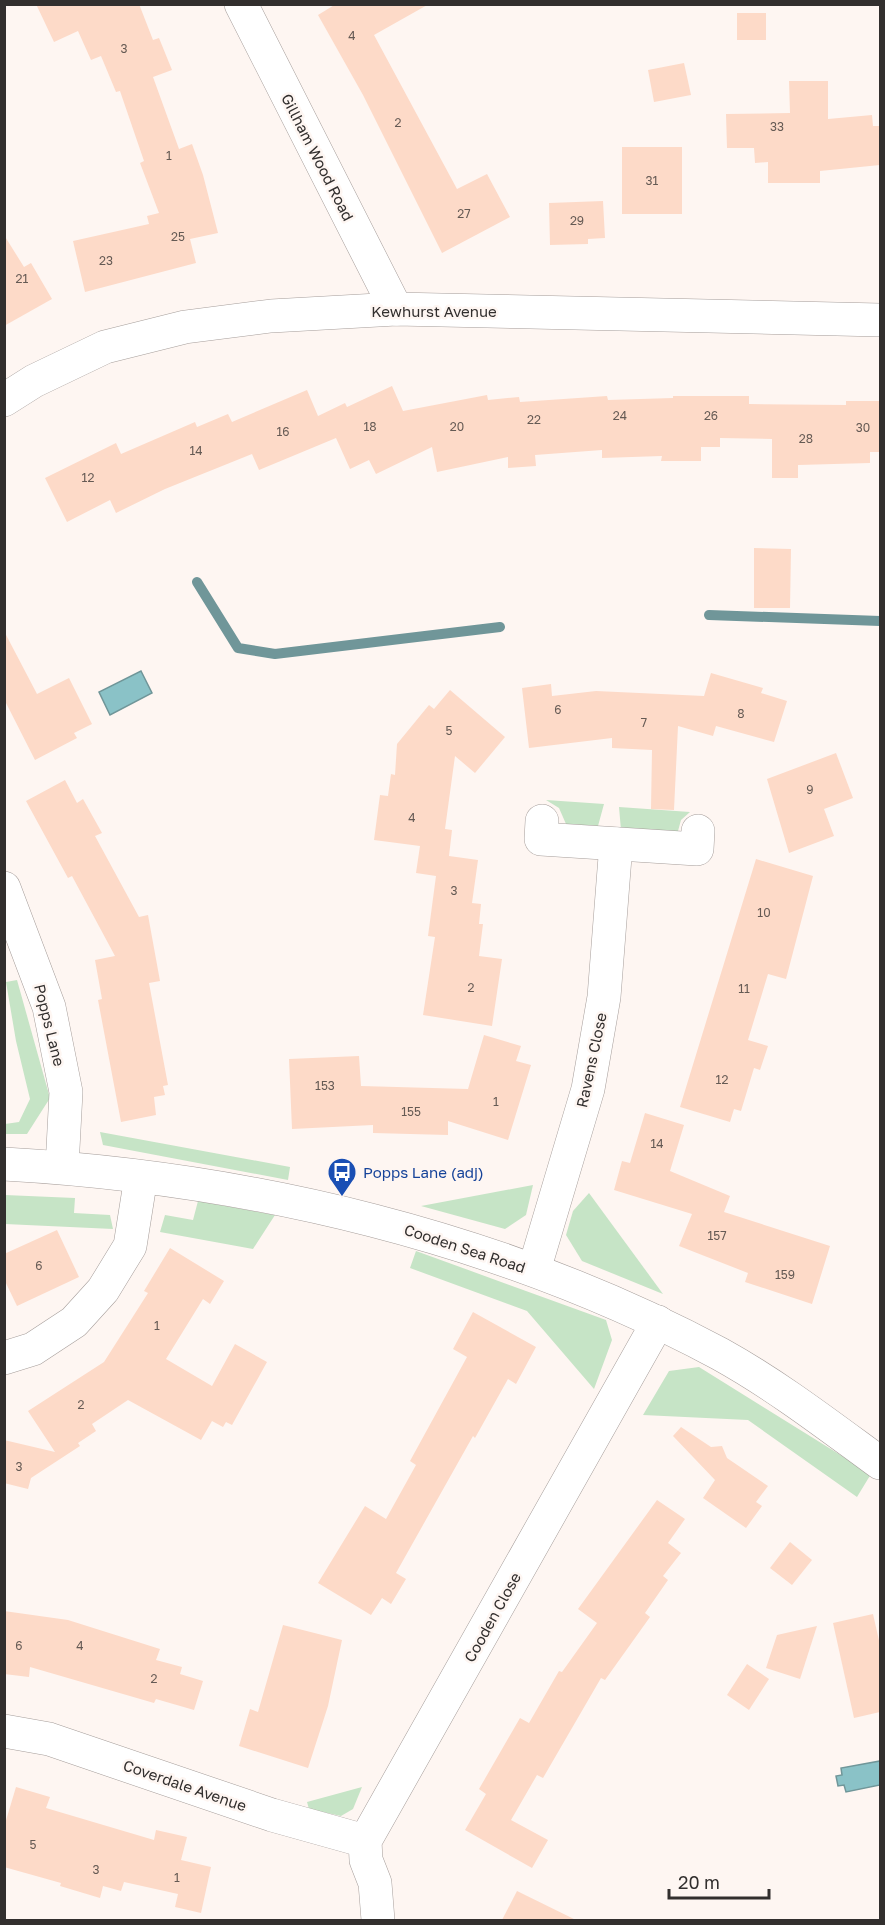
<svg xmlns="http://www.w3.org/2000/svg" width="885" height="1925" viewBox="0 0 885 1925" font-family="'Golos Text',sans-serif">
	<rect width="100%" height="100%" fill="#fef6f2"/>
	<!-- green -->
	<g fill="#c6e4c6">
		<polygon points="546,800 604,804 598,826 566,824 559,808"/>
		<polygon points="619,807 690,812 681,820 678,831 672,834 621,830"/>
		<polygon points="17,980 50,1098 27,1134 5,1134 5,1124 19,1122 30,1099 16,1041 6,982"/>
		<polygon points="100,1132 290,1167 288,1180 103,1145"/>
		<polygon points="533,1185 526,1215 505,1229 421,1206"/>
		<polygon points="589,1193 663,1294 582,1261 566,1235 573,1211"/>
		<polygon points="5,1195 75,1198 74,1213 110,1215 113,1229 5,1224"/>
		<polygon points="198,1201 275,1215 253,1249 160,1232 165,1215 193,1220"/>
		<polygon points="416,1251 606,1320 612,1340 594,1389 527,1311 410,1268"/>
		<polygon points="699,1367 871,1474 857,1497 748,1420 643,1415 669,1371"/>
		<polygon points="362,1787 353,1809 341,1816 309,1809 307,1802"/>
	</g>
	<!-- water -->
	<g fill="#8ac2c7" stroke="#709699" stroke-width="1.5">
		<polygon points="141,671 152,693 110,715 99,692"/>
		<polygon points="880,1761 880,1785 846,1792 844,1785 838,1786 836,1776 842,1775 841,1768"/>
	</g>
	<g fill="none" stroke-linecap="round" stroke-linejoin="round">
		<!-- stream -->
		<g stroke="#709699" stroke-width="10">
			<polyline points="197,582 238,648 275,654 500,627"/>
			<polyline points="709,615 880,621"/>
		</g>
	</g>
	<!-- building -->
	<g fill="#fddac8">
		<polygon points="36,4 139,4 153,40 159,38 172,70 153,77 179,149 192,144 203,175 218,233 190,239 196,263 85,292 73,241 149,224 147,216 159,213 140,163 144,161 120,91 116,92 101,56 91,60 78,31 54,42"/>
		<polygon points="336,4 429,4 374,35 457,189 487,174 510,217 442,253 363,95 318,15"/>
		<rect x="737" y="13" width="29" height="27"/>
		<polygon points="684,63 691,95 654,102 648,70"/>
		<polygon points="789,81 828,81 828,119 872,115 873,126 880,126 880,165 820,171 820,183 768,183 768,162 755,163 754,148 727,148 726,114 790,113"/>
		<rect x="622" y="147" width="60" height="67"/>
		<polygon points="603,201 605,238 588,239 588,244 550,245 549,203"/>
		<polygon points="4,235 24,267 31,263 52,299 4,326"/>
		<polygon points="392,386 403,411 487,395 488,400 519,397 520,402 607,396 608,400 673,398 673,396 749,396 749,404 846,405 846,401 880,401 880,452 870,452 870,463 798,465 798,478 772,478 772,439 720,438 720,447 701,447 701,461 661,461 662,456 602,458 602,450 535,455 536,466 508,468 508,457 437,472 432,447 376,474 369,460 350,469 336,438 259,470 252,454 165,489 116,513 110,500 67,522 45,478 116,443 121,454 195,422 197,427 228,414 232,422 307,390 318,416 345,403 347,407"/>
		<polygon points="754,548 791,549 790,608 754,608"/>
		<polygon points="4,631 37,694 69,678 92,724 74,733 77,738 35,760 4,699"/>
		<polygon points="711,673 763,688 761,693 787,701 774,742 716,726 713,736 678,726 674,810 651,809 652,750 612,748 612,738 529,748 522,688 551,684 552,696 596,691 704,696"/>
		<polygon points="450,690 505,737 475,773 455,756 445,829 452,830 449,856 478,860 472,903 481,904 479,924 483,924 479,956 502,959 492,1026 423,1015 435,937 428,936 436,876 416,873 420,846 374,840 380,795 388,796 391,774 395,775 397,744 429,705 434,709"/>
		<polygon points="836,753 853,798 824,809 834,836 789,853 767,779"/>
		<polygon points="65,780 77,803 83,799 102,833 95,836 139,917 148,915 160,981 149,983 168,1085 163,1086 165,1095 154,1097 156,1115 121,1122 98,1000 102,999 95,960 115,956 72,876 68,878 26,801"/>
		<polygon points="756,859 813,876 786,979 768,974 748,1040 768,1046 760,1070 754,1068 741,1111 734,1109 730,1122 680,1107"/>
		<polygon points="484,1035 521,1046 516,1061 531,1065 508,1140 448,1121 448,1135 373,1133 373,1125 292,1129 289,1059 359,1056 361,1086 468,1089"/>
		<polygon points="645,1113 684,1125 670,1171 730,1196 724,1212 830,1246 812,1304 745,1282 748,1273 679,1246 692,1214 614,1190 622,1161 630,1163"/>
		<polygon points="57,1230 79,1277 17,1306 4,1279 4,1254"/>
		<polygon points="170,1248 224,1281 210,1304 203,1299 166,1359 212,1386 235,1344 267,1362 232,1425 226,1422 223,1427 212,1421 201,1440 128,1400 92,1424 96,1431 78,1443 80,1446 31,1478 28,1489 4,1483 4,1440 55,1452 28,1411 104,1362 148,1293 144,1291"/>
		<polygon points="473,1312 536,1347 516,1384 508,1379 475,1438 473,1436 396,1573 406,1579 391,1604 382,1598 371,1615 318,1583 365,1506 386,1519 416,1465 410,1461 467,1357 453,1349"/>
		<polygon points="681,1427 711,1447 722,1446 727,1458 768,1486 756,1502 762,1506 746,1528 703,1498 715,1480 673,1436"/>
		<polygon points="657,1500 685,1519 668,1543 681,1553 663,1576 668,1580 645,1613 650,1617 605,1680 601,1678 543,1778 537,1775 511,1820 548,1840 532,1868 465,1830 486,1794 479,1789 520,1718 529,1723 559,1671 562,1672 597,1623 578,1609"/>
		<polygon points="790,1542 812,1560 792,1585 770,1568"/>
		<polygon points="4,1611 68,1620 160,1649 156,1660 182,1667 180,1674 203,1681 194,1710 156,1699 154,1703 30,1667 29,1677 4,1674"/>
		<polygon points="873,1614 880,1645 880,1712 854,1718 833,1623"/>
		<polygon points="283,1625 342,1640 328,1706 308,1768 239,1746 250,1709 258,1712"/>
		<polygon points="817,1626 800,1679 766,1668 777,1635"/>
		<polygon points="747,1664 769,1679 749,1710 727,1695"/>
		<polygon points="16,1787 50,1797 46,1808 154,1840 156,1830 187,1837 181,1860 211,1867 201,1913 175,1907 178,1894 124,1882 121,1891 103,1886 100,1898 60,1886 61,1883 4,1867 4,1827"/>
		<polygon points="517,1891 576,1920 502,1920"/>
	</g>
	<g fill="none" stroke-linecap="round" stroke-linejoin="round">
		<!-- minor casing -->
		<g stroke="#a69e9b" stroke-width="34">
			<g id="minor">
				<polyline points="241,4 396,309"/>
				<polyline points="4,400 34,381 105,347 185,327 271,316 396,309 880,320"/>
				<polyline points="542,821 541,839 697,849 698,831"/>
				<polyline points="4,888 49,1007 66,1092 62,1167"/>
				<polyline points="534,1270 588,1089 604,997 616,844"/>
				<polyline points="4,1358 33,1349 74,1322 103,1290 130,1246 141,1177"/>
				<polyline points="4,1731 49,1739 272,1815 365,1841"/>
				<polyline points="378,1920 375,1883 366,1860 365,1841 658,1322"/>
			</g>
		</g>
		<!-- major casing -->
		<g stroke="#a69e9b" stroke-width="34">
			<path id="major" d="M4,1164C251,1178 501,1237 720,1354C776,1385 828,1425 880,1463"/>
		</g>
		<!-- minor -->
		<use href="#minor" stroke="#fff" stroke-width="33"/>
		<!-- major -->
		<use href="#major" stroke="#fff" stroke-width="33"/>
	</g>
	<!-- icons -->
	<defs>
		<g id="bus-pin" transform="scale(1.5)"><path d="M0 17L-7.5 6A9.5 9.5 0 1 1 7.5 6Z" fill="#1a4fb4" stroke="#fef6f2"/><path d="M-5-6H5V4H4V6H2V4H-2V6H-4V4H-5ZM-3.5-4V0h7V-4ZM-3.5 1.2v1.5H-2V1.2ZM2 1.2v1.5H3.5V1.2Z" fill="#fff"/></g>
	</defs>
	<g fill-rule="evenodd">
		<use href="#bus-pin" x="342" y="1172"/>
	</g>
	<g text-anchor="middle" dominant-baseline="central" stroke-width="5" stroke-linejoin="round" paint-order="stroke">
		<!-- number labels -->
		<g font-size="12" fill="#655a54">
			<text x="352" y="35">4</text>
			<text x="124" y="48">3</text>
			<text x="398" y="122">2</text>
			<text x="777" y="126">33</text>
			<text x="169" y="155">1</text>
			<text x="652" y="180">31</text>
			<text x="464" y="213">27</text>
			<text x="577" y="220">29</text>
			<text x="178" y="236">25</text>
			<text x="106" y="260">23</text>
			<text x="22" y="278">21</text>
			<text x="620" y="415">24</text>
			<text x="711" y="415">26</text>
			<text x="534" y="419">22</text>
			<text x="370" y="426">18</text>
			<text x="457" y="426">20</text>
			<text x="863" y="427">30</text>
			<text x="283" y="431">16</text>
			<text x="806" y="438">28</text>
			<text x="196" y="450">14</text>
			<text x="88" y="477">12</text>
			<text x="558" y="709">6</text>
			<text x="741" y="713">8</text>
			<text x="644" y="722">7</text>
			<text x="449" y="730">5</text>
			<text x="810" y="789">9</text>
			<text x="412" y="817">4</text>
			<text x="454" y="890">3</text>
			<text x="764" y="912">10</text>
			<text x="471" y="987">2</text>
			<text x="744" y="988">11</text>
			<text x="722" y="1079">12</text>
			<text x="325" y="1085">153</text>
			<text x="496" y="1101">1</text>
			<text x="411" y="1111">155</text>
			<text x="657" y="1143">14</text>
			<text x="717" y="1235">157</text>
			<text x="39" y="1265">6</text>
			<text x="785" y="1274">159</text>
			<text x="157" y="1325">1</text>
			<text x="81" y="1404">2</text>
			<text x="19" y="1466">3</text>
			<text x="19" y="1645">6</text>
			<text x="80" y="1645">4</text>
			<text x="154" y="1678">2</text>
			<text x="33" y="1844">5</text>
			<text x="96" y="1869">3</text>
			<text x="177" y="1877">1</text>
		</g>
		<!-- street labels -->
		<g font-size="15" fill="#322f2e" stroke="#fef6f2">
			<text transform="translate(318 157) rotate(63)">Gillham Wood Road</text>
			<text x="434" y="311">Kewhurst Avenue</text>
			<text transform="translate(50 1025) rotate(76)">Popps Lane</text>
			<text transform="translate(591 1060) rotate(-78)">Ravens Close</text>
			<text transform="translate(465 1248) rotate(18)">Cooden Sea Road</text>
			<text transform="translate(492 1617) rotate(-61)">Cooden Close</text>
			<text transform="translate(185 1785) rotate(19)">Coverdale Avenue</text>
		</g>
		<!-- transit labels -->
		<g font-size="15" fill="#164399" stroke="#fef6f2" text-anchor="start">
			<text x="363" y="1172">Popps Lane (adj)</text>
		</g>
	</g>
	<!-- border -->
	<rect width="885" height="1925" fill="none" stroke="#322f2e" stroke-width="12"/>
	<!-- scale -->
	<path d="M669 1889v9h100v-9" fill="none" stroke="#322f2e" stroke-width="3"/>
	<text x="678" y="1889" font-size="18" fill="#322f2e" stroke="#fef6f2" stroke-width="4.5" paint-order="stroke">20 m</text>
</svg>
